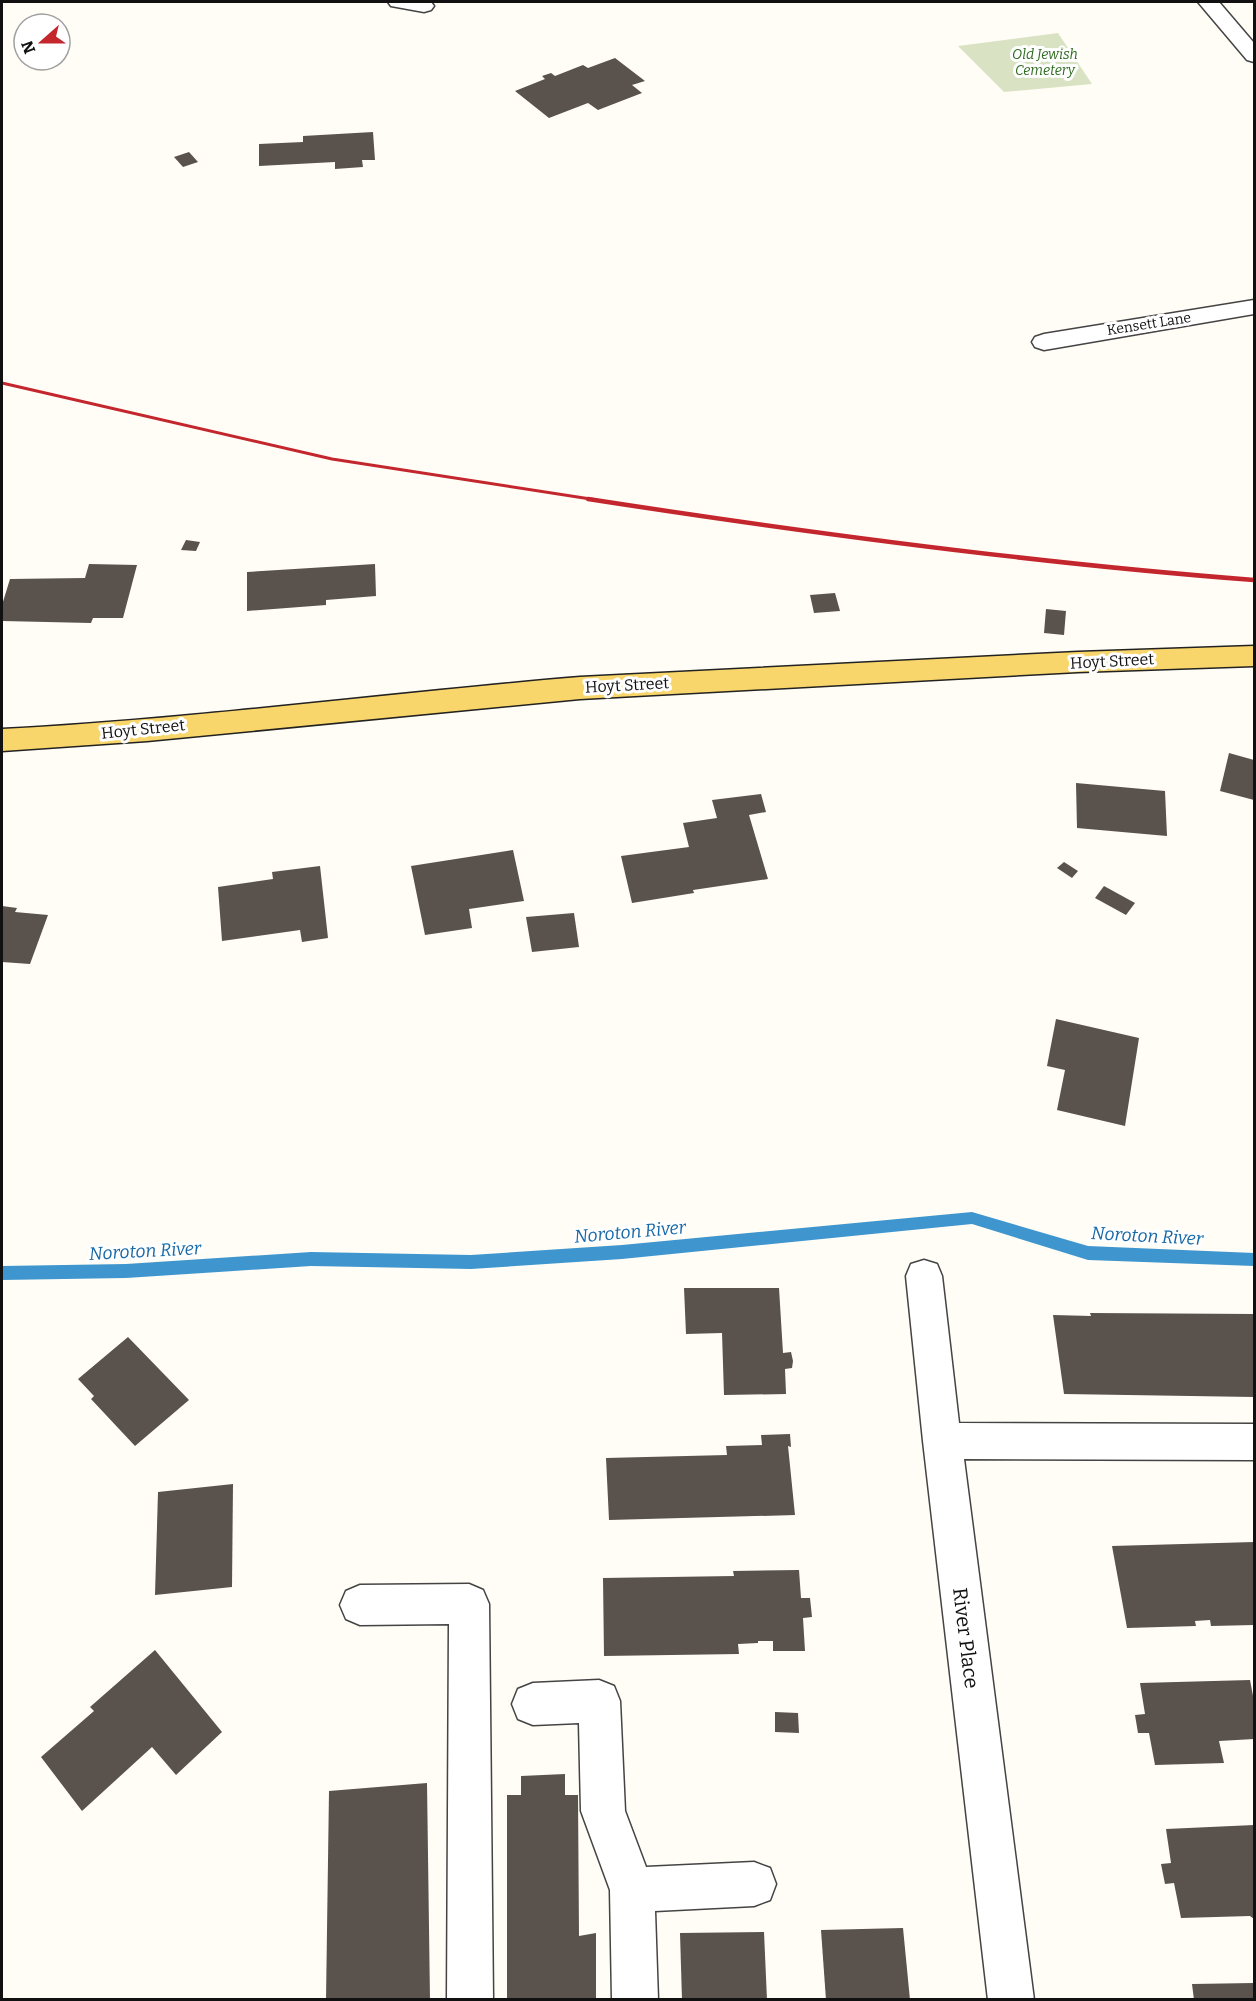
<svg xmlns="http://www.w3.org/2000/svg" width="1256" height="2001" viewBox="0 0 1256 2001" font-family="Bitter,serif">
	<rect width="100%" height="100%" fill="#fffdf5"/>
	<!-- cemetery -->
	<polygon fill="#d9e3c4" points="1058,33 1092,84 1004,92 958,46"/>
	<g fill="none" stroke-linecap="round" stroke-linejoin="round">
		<!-- stream -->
		<polygon fill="#3f96cf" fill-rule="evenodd" points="972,1212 1088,1246 1254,1253 1254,1266 1088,1260 972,1224 622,1259 471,1269 311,1266 126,1278 2,1280 2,1266 126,1264 311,1252 471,1255 622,1245"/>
	</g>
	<!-- building -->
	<g fill="#5a524d">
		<polygon points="615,58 645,81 632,85 642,93 598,110 588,103 549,118 515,91 545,79 542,76 551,73 555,76 583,65 588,68"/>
		<polygon points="373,132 375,160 362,160 363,167 335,169 335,162 259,166 259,144 303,142 303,136"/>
		<polygon points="189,152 198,162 183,167 174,157"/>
		<polygon points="186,540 200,542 196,551 181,550"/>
		<polygon points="89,564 137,565 123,618 93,618 91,623 2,621 2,605 10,579 85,578"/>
		<polygon points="375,564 376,596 326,600 326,605 247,611 247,572"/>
		<polygon points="835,593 840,611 814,613 810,595"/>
		<polygon points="1046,609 1066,611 1064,635 1044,633"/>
		<polygon points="1229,753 1254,760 1254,800 1220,791"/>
		<polygon points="1076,783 1165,791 1167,836 1077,828"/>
		<polygon points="761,794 766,812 749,815 768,879 693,890 694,893 632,903 621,856 689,847 683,823 717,818 712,800"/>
		<polygon points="513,850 524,901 469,909 472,928 425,935 411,866"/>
		<polygon points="1064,862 1078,871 1072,878 1057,868"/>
		<polygon points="320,866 328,938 302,942 300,930 222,941 218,887 273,879 272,872"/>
		<polygon points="1104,886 1135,903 1126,915 1095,898"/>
		<polygon points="2,906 17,908 15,912 48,915 30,964 2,962"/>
		<polygon points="574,913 579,947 532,952 526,917"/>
		<polygon points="1056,1019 1139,1038 1125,1126 1057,1110 1065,1070 1047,1066"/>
		<polygon points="684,1288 779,1288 783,1353 791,1352 793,1361 792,1368 785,1369 786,1394 724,1395 722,1333 686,1334"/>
		<polygon points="1090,1313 1254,1314 1254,1397 1064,1394 1053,1315 1091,1316"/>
		<polygon points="128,1337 189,1400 135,1446 91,1399 94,1396 78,1379"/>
		<polygon points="790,1434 791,1447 788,1446 795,1515 609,1520 606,1458 727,1455 726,1446 762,1445 761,1435"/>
		<polygon points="233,1484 232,1587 155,1595 158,1492"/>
		<polygon points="1254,1542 1254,1625 1211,1626 1210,1620 1195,1621 1196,1626 1127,1628 1112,1546"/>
		<polygon points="799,1570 801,1598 810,1598 812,1617 803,1618 805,1651 773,1651 773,1641 758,1641 758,1643 738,1644 739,1654 604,1656 603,1578 734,1576 733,1571"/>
		<polygon points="155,1650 222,1732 176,1775 152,1747 82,1811 41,1757 94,1711 90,1707"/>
		<polygon points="1250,1680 1254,1701 1254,1739 1219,1741 1224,1763 1155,1765 1149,1733 1138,1733 1135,1715 1145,1714 1140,1683"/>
		<polygon points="775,1712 798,1713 799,1733 775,1732"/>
		<polygon points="565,1774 565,1795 578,1795 579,1936 596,1933 596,2000 507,2000 507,1795 521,1795 521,1776"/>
		<polygon points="427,1783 430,2000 326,2000 329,1791"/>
		<polygon points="1254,1825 1254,1919 1250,1916 1181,1918 1174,1883 1165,1884 1161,1864 1171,1863 1166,1829"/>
		<polygon points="903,1928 910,2000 826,2000 821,1930"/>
		<polygon points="764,1932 767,2000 682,2000 680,1933"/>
		<polygon points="1254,1983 1254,2000 1194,2000 1192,1984"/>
	</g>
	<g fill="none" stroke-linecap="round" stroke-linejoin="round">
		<!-- minor casing -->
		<g stroke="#444" stroke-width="3">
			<g id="minor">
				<polygon points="388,2 431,2 434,6 431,10 424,12 391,6"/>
				<polygon points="1198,2 1219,2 1254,43 1254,62 1247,60"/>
				<polygon points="1254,300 1254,314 1044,350 1035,347 1032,342 1035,337 1044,334"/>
				<polygon points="924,1260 937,1264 942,1276 959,1423 1254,1424 1254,1460 964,1459 1034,2000 988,2000 923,1441 906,1276 911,1264"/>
				<polygon points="469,1584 483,1590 489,1604 493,2000 447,2000 449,1624 360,1625 346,1619 340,1605 346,1591 360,1585"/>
				<polygon points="599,1680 614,1686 620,1701 625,1811 646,1867 754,1862 770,1868 776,1884 770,1900 754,1906 655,1911 658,2000 612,2000 610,1890 581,1811 579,1723 533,1725 518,1719 512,1704 518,1689 533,1683"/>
			</g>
		</g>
		<!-- major casing -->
		<g stroke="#222" stroke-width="3">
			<path id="major" d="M1254,646V666L1078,672L580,699L147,741L2,751V729C195,719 387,693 580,677L1078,652Z"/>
		</g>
		<!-- minor -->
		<use href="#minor" fill="#fff" fill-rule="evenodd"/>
		<!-- major -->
		<use href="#major" fill="#f9d66b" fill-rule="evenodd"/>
		<!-- rail-far1 -->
		<polyline stroke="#c4262e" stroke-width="3" points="2,383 332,459 597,500"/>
		<!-- rail -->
		<path stroke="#c4262e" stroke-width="4.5" d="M588,499C808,533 1031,563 1254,580"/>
	</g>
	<g text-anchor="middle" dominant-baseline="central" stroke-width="6" stroke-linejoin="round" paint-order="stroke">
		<!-- far-park labels -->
		<g font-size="14" font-style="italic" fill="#2f6b1f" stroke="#fff">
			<text x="1045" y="54">Old Jewish<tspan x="1045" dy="16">Cemetery</tspan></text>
		</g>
		<!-- far-street labels -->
		<g font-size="14" fill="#111" stroke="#fff">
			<text transform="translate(1149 324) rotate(-9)">Kensett Lane</text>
		</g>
		<!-- street labels -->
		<g font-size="16" fill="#111" stroke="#fff">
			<text transform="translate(1112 661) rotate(-3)">Hoyt Street</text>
			<text transform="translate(627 685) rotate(-3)">Hoyt Street</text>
			<text transform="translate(143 729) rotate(-6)">Hoyt Street</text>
		</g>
		<!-- water labels -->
		<g font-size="18" font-style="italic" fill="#1768a6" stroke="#fff">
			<text transform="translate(630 1232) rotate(-5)">Noroton River</text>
			<text transform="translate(1147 1236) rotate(3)">Noroton River</text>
			<text transform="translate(145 1251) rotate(-3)">Noroton River</text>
		</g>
		<!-- near-street labels -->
		<g font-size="20" fill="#111" stroke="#fff">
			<text transform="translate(966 1638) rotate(83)">River Place</text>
		</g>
	</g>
	<!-- border -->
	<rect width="1256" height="2001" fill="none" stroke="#111111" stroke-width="6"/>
	<!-- north arrow -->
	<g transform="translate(42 42) rotate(249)"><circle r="28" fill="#ffffff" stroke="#a0a0a0" stroke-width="1.5"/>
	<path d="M0-4.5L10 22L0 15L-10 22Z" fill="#c4262e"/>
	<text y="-9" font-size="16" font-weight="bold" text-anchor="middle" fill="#111111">N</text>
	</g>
</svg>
